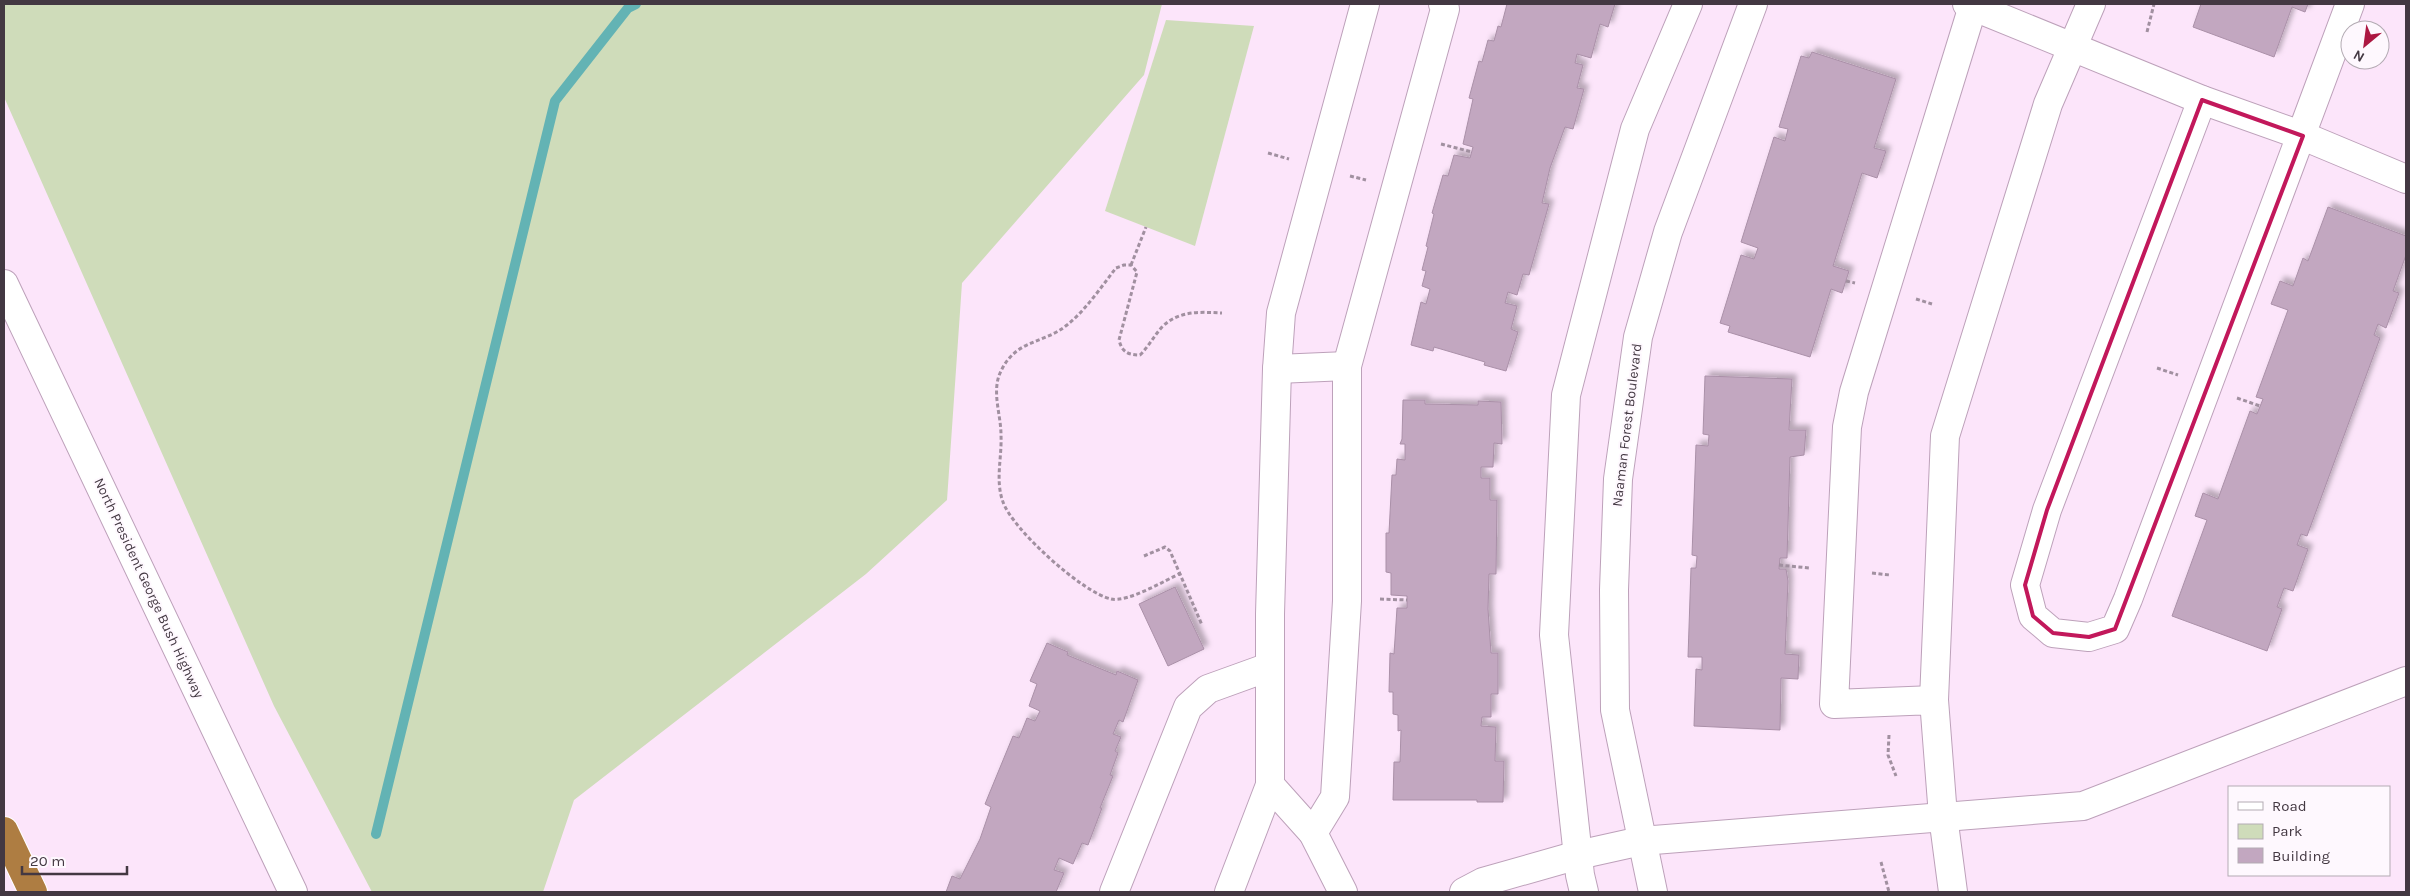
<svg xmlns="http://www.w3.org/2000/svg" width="2410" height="896" viewBox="0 0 2410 896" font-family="Karla,sans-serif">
	<defs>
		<filter id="shadow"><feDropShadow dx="4.5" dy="-4.5" stdDeviation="2.5" flood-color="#0004"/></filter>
	</defs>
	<rect width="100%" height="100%" fill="#fce5fa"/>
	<!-- green -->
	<g fill="#cfdcba">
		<polygon points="4,4 1162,4 1144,75 962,283 947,500 866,574 574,800 543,892 372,892 274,706 4,97"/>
		<polygon points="1166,20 1254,26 1195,246 1105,211"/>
	</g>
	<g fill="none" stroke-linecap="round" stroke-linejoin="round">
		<!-- stream -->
		<polyline stroke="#63b3b4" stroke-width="10" points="376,834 555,101 628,8 636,4"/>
	</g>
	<!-- building -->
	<g fill="#c2a7c0" stroke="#aa90a8" filter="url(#shadow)">
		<polygon points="1507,4 1615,4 1608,27 1600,24 1591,58 1577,54 1575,63 1583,65 1577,88 1584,89 1573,129 1565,127 1550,168 1542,203 1549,204 1529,275 1523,274 1517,295 1508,292 1505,303 1517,306 1511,329 1518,332 1506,371 1484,365 1485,362 1434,347 1433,351 1411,345 1421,302 1426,304 1430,289 1422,286 1426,271 1422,270 1428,247 1426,246 1434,214 1432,213 1443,175 1448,176 1454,155 1470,158 1473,147 1463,144 1473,99 1469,98 1479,61 1482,62 1488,40 1494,41 1498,26 1501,27"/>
		<polygon points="2201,4 2308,4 2305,12 2292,7 2274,57 2193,27"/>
		<polygon points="1812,52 1896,79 1874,148 1886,151 1877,178 1862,173 1833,266 1849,271 1842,293 1831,289 1810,357 1728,332 1730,326 1720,323 1741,255 1754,259 1758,248 1741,242 1774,137 1785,141 1788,129 1779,127 1801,56 1809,58"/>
		<polygon points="2328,207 2406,236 2406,255 2393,291 2399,293 2386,328 2378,324 2374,335 2380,338 2307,536 2301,534 2297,545 2308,549 2293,591 2284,588 2277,607 2282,609 2267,651 2172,616 2207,520 2195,516 2203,493 2218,499 2250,411 2257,414 2263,399 2256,397 2288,310 2271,304 2280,281 2293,286 2303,258 2308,261"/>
		<polygon points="1705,376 1792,379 1789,430 1806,430 1804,455 1790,457 1787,558 1780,558 1779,569 1786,569 1788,581 1785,654 1799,655 1798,679 1781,678 1780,730 1694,726 1696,669 1702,670 1702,657 1688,657 1691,568 1696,568 1697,556 1692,555 1696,445 1708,446 1709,435 1703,434"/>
		<polygon points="1403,400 1425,400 1425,404 1478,405 1478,401 1501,402 1502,444 1494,443 1493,467 1481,467 1481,478 1490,478 1490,500 1497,500 1496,574 1489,574 1488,609 1491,653 1498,653 1498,694 1491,694 1491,717 1482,717 1481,726 1496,727 1495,761 1504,761 1503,802 1477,802 1477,800 1393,800 1394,762 1400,762 1401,730 1398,731 1398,715 1393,714 1393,692 1389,692 1390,653 1394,654 1397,608 1407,608 1407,596 1391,595 1391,573 1386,572 1386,533 1389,533 1392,475 1396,475 1397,459 1405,460 1405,444 1400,444 1402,439"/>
		<polygon points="1175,587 1204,649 1168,666 1139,604"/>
		<polygon points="1047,643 1068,652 1067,655 1116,675 1117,671 1138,680 1123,722 1119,720 1113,734 1121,737 1115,751 1118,753 1110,775 1113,776 1100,808 1102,808 1088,845 1082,843 1073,864 1059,858 1054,870 1064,873 1056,892 946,892 952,876 960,879 980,839 991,807 985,804 1013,736 1019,738 1027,718 1035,721 1040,711 1029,706 1037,684 1030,681"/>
	</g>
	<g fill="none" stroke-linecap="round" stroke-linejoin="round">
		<!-- street casing -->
		<g stroke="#bda1ba" stroke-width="30">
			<g id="street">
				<polyline points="1967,4 2202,100 2303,136 2406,179"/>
				<polyline points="2202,100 2047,510 2025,585 2033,616 2053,633 2089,637 2115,629 2128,599 2350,4"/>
				<polyline points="1277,369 1347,366"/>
				<polyline points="1934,700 1945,436 2048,104 2091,4"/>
				<polyline points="1313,833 1335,797 1347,601 1347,366 1445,9 1443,4"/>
				<polyline points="1114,892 1188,707 1208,689 1269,667"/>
				<polyline points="1229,892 1270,785"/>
				<polyline points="1343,892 1313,833 1270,785 1270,614 1277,369 1281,313 1365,4"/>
				<polyline points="1464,892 1483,882 1578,855 1641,841 2083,806 2406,681"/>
				<polyline points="1953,892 1943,816 1934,700 1834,704 1847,427 1854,392 1973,6"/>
			</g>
		</g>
		<!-- secondary casing -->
		<g stroke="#bda1ba" stroke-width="30">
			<g id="secondary">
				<polyline points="4,284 293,892"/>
				<polyline points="1584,892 1580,875 1554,635 1566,395 1635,129 1688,4"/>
				<polyline points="1653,892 1615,710 1614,590 1618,479 1638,337 1668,232 1753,4"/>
			</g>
		</g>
		<!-- highway casing -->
		<g stroke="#fff" stroke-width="30">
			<polyline id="highway" points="4,831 33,892"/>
		</g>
		<!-- path -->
		<g stroke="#a190a0" stroke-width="3" stroke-dasharray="4 2.5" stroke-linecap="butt">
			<polyline points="2147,32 2154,4"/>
			<polyline points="1441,144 1472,152"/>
			<polyline points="1268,153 1289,159"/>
			<polyline points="1350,176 1366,180"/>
			<polyline points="1131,265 1146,227"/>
			<polyline points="1846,281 1855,283"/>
			<polyline points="1916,299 1932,304"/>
			<polyline points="2157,368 2178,375"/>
			<polyline points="2237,398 2260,406"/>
			<polyline points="1144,556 1165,547 1170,551 1202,625"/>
			<polyline points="1779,565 1809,568"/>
			<path d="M1181,573C1166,580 1127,603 1111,599C1083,593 1013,530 1003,502C995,480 1002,458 1001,435C1001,414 991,391 1001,371C1016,339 1044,344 1067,325C1086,310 1101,287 1116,268L1124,265H1131L1137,272L1119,340C1122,352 1128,355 1140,355C1149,346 1154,336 1162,327C1179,310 1201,312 1222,313"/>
			<polyline points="1872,573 1890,575"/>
			<polyline points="1380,599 1407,600"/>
			<polyline points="1889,735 1888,755 1896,776"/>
			<polyline points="1881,862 1889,892"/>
		</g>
		<!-- street -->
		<use href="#street" stroke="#fff" stroke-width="28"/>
		<!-- secondary -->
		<use href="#secondary" stroke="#fff" stroke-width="28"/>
		<!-- highway -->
		<use href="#highway" stroke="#ae7d42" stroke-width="28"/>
	</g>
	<!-- marked area -->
	<path fill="none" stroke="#c2185b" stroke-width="4" stroke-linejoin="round" d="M2202,100L2303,136L2115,629L2089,637L2053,633L2033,616L2025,585L2047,510Z"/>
	<g text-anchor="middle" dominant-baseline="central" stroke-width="4" stroke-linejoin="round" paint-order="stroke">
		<!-- street labels -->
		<g font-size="14" fill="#433842" stroke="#fef8fe">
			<text transform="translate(1627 425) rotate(-83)">Naaman Forest Boulevard</text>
			<text transform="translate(149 588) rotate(65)">North President George Bush Highway</text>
		</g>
	</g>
	<!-- border -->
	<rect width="2410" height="896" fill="none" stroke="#433842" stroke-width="10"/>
	<!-- legend -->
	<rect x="2228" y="786" width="162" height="90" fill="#fef8fe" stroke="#b3abb3"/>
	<rect x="2238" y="802" width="25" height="8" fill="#ffffff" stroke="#b3abb3"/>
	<text x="2272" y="811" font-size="15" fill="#433842">Road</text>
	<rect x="2238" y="824" width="25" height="15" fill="#cfdcba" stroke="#b3abb3"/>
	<text x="2272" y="836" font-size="15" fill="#433842">Park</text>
	<rect x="2238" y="848" width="25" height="15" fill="#c2a7c0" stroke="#b3abb3"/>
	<text x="2272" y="861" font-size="15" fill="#433842">Building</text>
	<!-- north arrow -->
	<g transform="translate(2365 45) rotate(209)"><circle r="24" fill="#fef8fe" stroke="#b3abb3"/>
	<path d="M0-4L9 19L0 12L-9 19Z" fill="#ac1742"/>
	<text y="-8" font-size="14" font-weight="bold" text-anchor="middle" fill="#433842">N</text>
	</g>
	<!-- scale -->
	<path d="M22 866v8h105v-8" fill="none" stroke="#433842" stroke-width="2.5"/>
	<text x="30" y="866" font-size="15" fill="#433842" stroke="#fef8fe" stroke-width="4" paint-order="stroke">20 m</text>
</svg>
